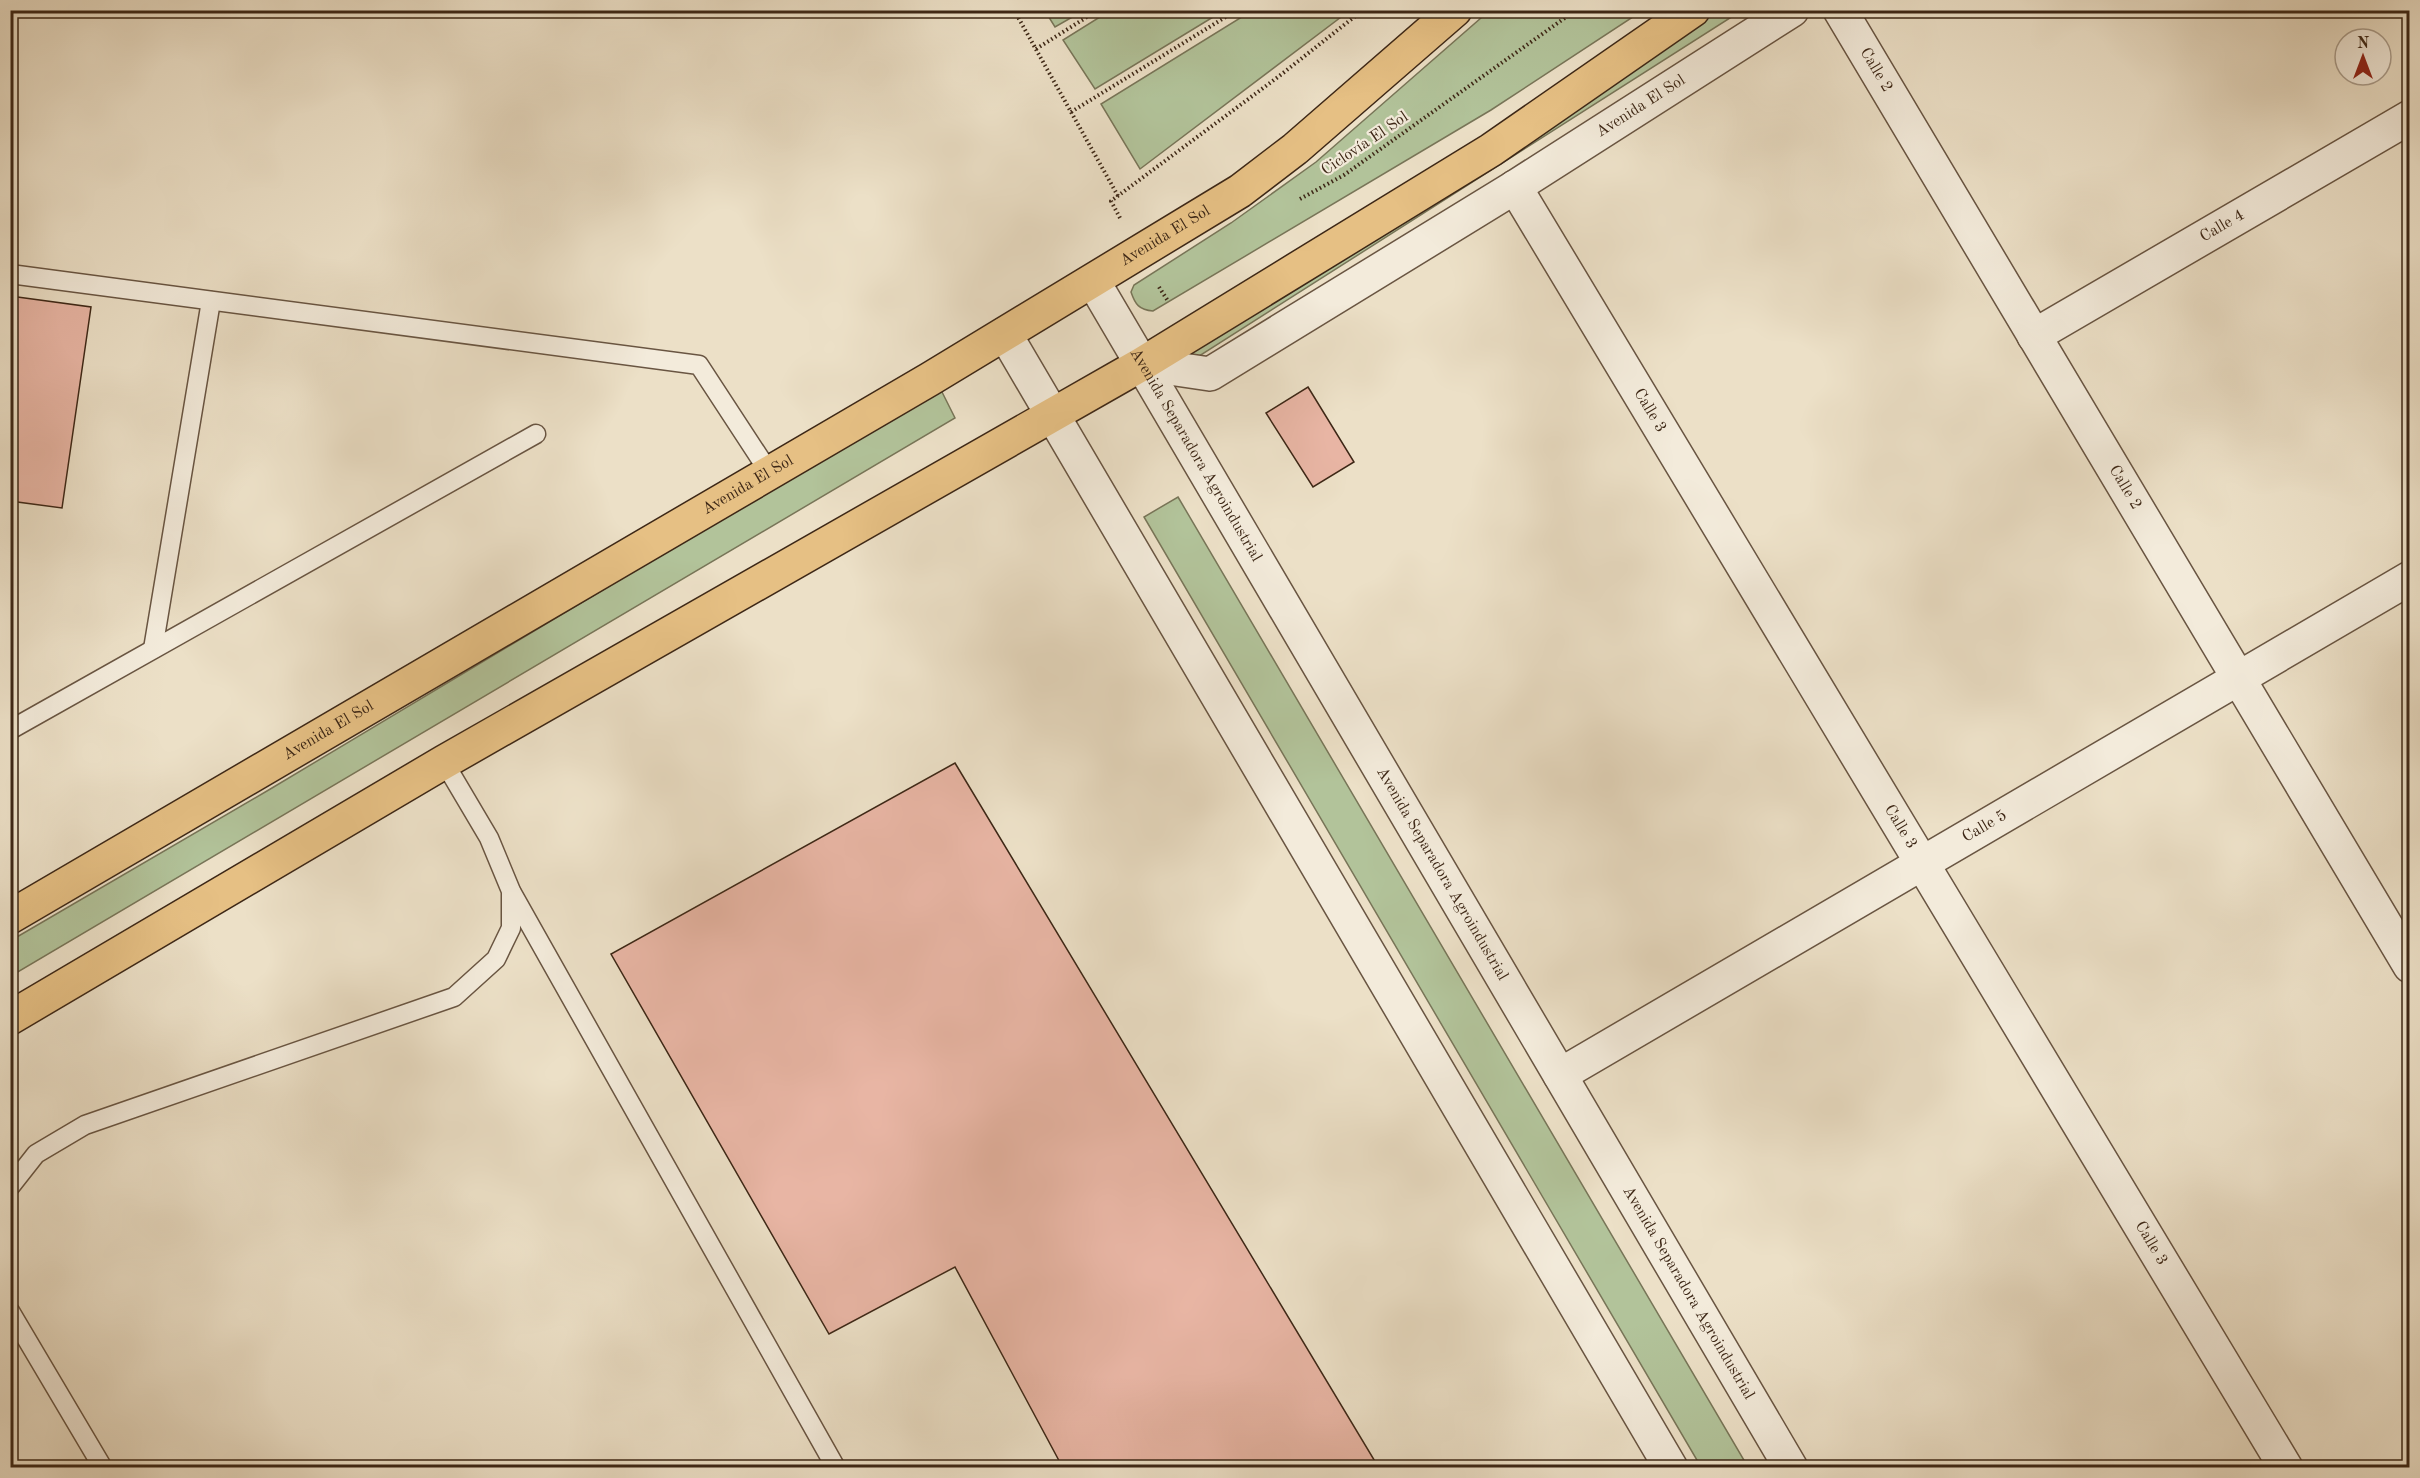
<svg xmlns="http://www.w3.org/2000/svg" width="2420" height="1478" viewBox="0 0 2420 1478" font-family="'Old Standard TT',serif">
	<rect width="100%" height="100%" fill="#ece0c7"/>
	<filter id="stains"><feTurbulence type="fractalNoise" baseFrequency=".00333" numOctaves="4"/><feColorMatrix values="0 0 0 0 .2 0 0 0 0 .09 0 0 0 0 .02 0 0 0 .5 -.17"/></filter>
	<radialGradient id="worn" r=".72"><stop offset=".6" stop-color="#630" stop-opacity="0"/><stop offset="1" stop-color="#630" stop-opacity=".3"/></radialGradient>
	<!-- green -->
	<g fill="#b2c39a" stroke="#787558" stroke-width="1.5">
		<polygon points="1111,10 1223,10 1223,11 1095,89 1063,40"/>
		<polygon points="1253,10 1349,11 1140,169 1101,104"/>
		<polygon points="1045,11 1083,11 1055,27"/>
		<path d="M1489,11H1642L1491,110L1153,311C1139,310 1135,304 1131,292L1134,285L1231,223L1316,162Z"/>
		<polygon points="1714,11 1741,11 1193,360 1188,351"/>
		<polygon points="940,388 955,418 11,976 10,941 272,788"/>
		<polygon points="1178,497 1748,1467 1701,1467 1144,517"/>
	</g>
	<!-- building -->
	<g fill="#e8b5a4" stroke="#3d2716" stroke-width="1.5">
		<polygon points="10,296 91,307 62,508 10,501"/>
		<polygon points="1308,387 1354,462 1313,487 1266,413"/>
		<polygon points="955,763 1379,1468 1063,1468 955,1267 829,1334 611,954"/>
	</g>
	<g fill="none" stroke-linecap="round" stroke-linejoin="round">
		<!-- service casing -->
		<g stroke="#695542" stroke-width="21">
			<g id="service">
				<polyline points="10,274 699,365 769,472"/>
				<polyline points="153,649 211,301"/>
				<polyline points="10,730 536,434"/>
				<polyline points="512,893 836,1468"/>
				<polyline points="10,1187 36,1154 85,1125 454,997 496,959 511,928 511,891 489,838 444,762"/>
				<polyline points="10,1311 103,1468"/>
			</g>
		</g>
		<!-- minor casing -->
		<g stroke="#695542" stroke-width="36">
			<g id="minor">
				<path id="s1" d="M1840,10L2410,966"/>
				<path id="s2" d="M1515,187L2286,1468"/>
				<path id="s3" d="M2034,336L2410,117"/>
				<path id="s4" d="M1142,364L1210,374L1515,187L1792,10"/>
				<path id="s5" d="M1560,1075L2410,578"/>
			</g>
		</g>
		<!-- tertiary casing -->
		<g stroke="#695542" stroke-width="36">
			<g id="tertiary">
				<path id="s6" d="M1093,281L1791,1468"/>
				<polyline points="1005,334 1671,1468"/>
			</g>
		</g>
		<!-- primary casing -->
		<g stroke="#3d2716" stroke-width="36">
			<g id="primary">
				<path id="s7" d="M10,917L930,379L1240,191L1295,149L1455,10"/>
				<polyline points="10,1018 444,762 1142,364 1491,150 1693,10"/>
			</g>
		</g>
		<!-- path -->
		<g stroke="#3d2716" stroke-width="4" stroke-dasharray="1.5 3" stroke-linecap="butt">
			<polyline points="1014,10 1118,196"/>
			<polyline points="1036,49 1098,10"/>
			<polyline points="1071,112 1237,10"/>
			<polyline points="1300,199 1344,175 1576,10"/>
			<polyline points="1120,218 1111,201 1278,77 1363,10"/>
			<polyline points="1159,287 1168,301"/>
		</g>
		<!-- service -->
		<use href="#service" stroke="#f3ebdb" stroke-width="18"/>
		<!-- minor -->
		<use href="#minor" stroke="#f3ebdb" stroke-width="33"/>
		<!-- tertiary -->
		<use href="#tertiary" stroke="#f3ebdb" stroke-width="33"/>
		<!-- primary -->
		<use href="#primary" stroke="#e6c084" stroke-width="33"/>
	</g>
	<g text-anchor="middle" dominant-baseline="central" stroke-width="4.5" stroke-linejoin="round" paint-order="stroke">
		<!-- street labels -->
		<g font-size="16" fill="#3d2716" stroke="#f3ebdb">
			<text stroke="none"><textPath href="#s1" startOffset="70">Calle 2</textPath></text>
			<text stroke="none"><textPath href="#s4" startOffset="576">Avenida El Sol</textPath></text>
			<text transform="translate(1365 144) rotate(-34)">Ciclovía El Sol</text>
			<text stroke="none"><textPath href="#s3" startOffset="218">Calle 4</textPath></text>
			<text stroke="none"><textPath href="#s7" startOffset="1341">Avenida El Sol</textPath></text>
			<text stroke="none"><textPath href="#s2" startOffset="261">Calle 3</textPath></text>
			<text stroke="none"><textPath href="#s6" startOffset="202">Avenida Separadora Agroindustrial</textPath></text>
			<text stroke="none"><textPath href="#s7" startOffset="855">Avenida El Sol</textPath></text>
			<text stroke="none"><textPath href="#s1" startOffset="556">Calle 2</textPath></text>
			<text stroke="none"><textPath href="#s7" startOffset="369">Avenida El Sol</textPath></text>
			<text stroke="none"><textPath href="#s2" startOffset="747">Calle 3</textPath></text>
			<text stroke="none"><textPath href="#s5" startOffset="492">Calle 5</textPath></text>
			<text stroke="none"><textPath href="#s6" startOffset="688">Avenida Separadora Agroindustrial</textPath></text>
			<text stroke="none"><textPath href="#s2" startOffset="1233">Calle 3</textPath></text>
			<text stroke="none"><textPath href="#s6" startOffset="1174">Avenida Separadora Agroindustrial</textPath></text>
		</g>
	</g>
	<!-- margin -->
	<rect width="2420" height="1478" fill="none" stroke="#ece0c7" stroke-width="36"/>
	<rect x="12" y="12" width="2396" height="1454" fill="none" stroke="#3d2716" stroke-width="3"/>
	<rect x="18" y="18" width="2384" height="1442" fill="none" stroke="#3d2716" stroke-width="1.5"/>
	<!-- north arrow -->
	<g transform="translate(2363 57)"><circle r="28" fill="#f3ebdb" stroke="#aa9d8c" stroke-width="1.5"/>
	<path d="M0-4.5L10 22L0 15L-10 22Z" fill="#8f2418"/>
	<text y="-9" font-size="16" font-weight="bold" text-anchor="middle" fill="#3d2716">N</text>
	</g>
	<rect width="100%" height="100%" filter="url(#stains)"/>
	<rect width="100%" height="100%" fill="url(#worn)"/>
</svg>
